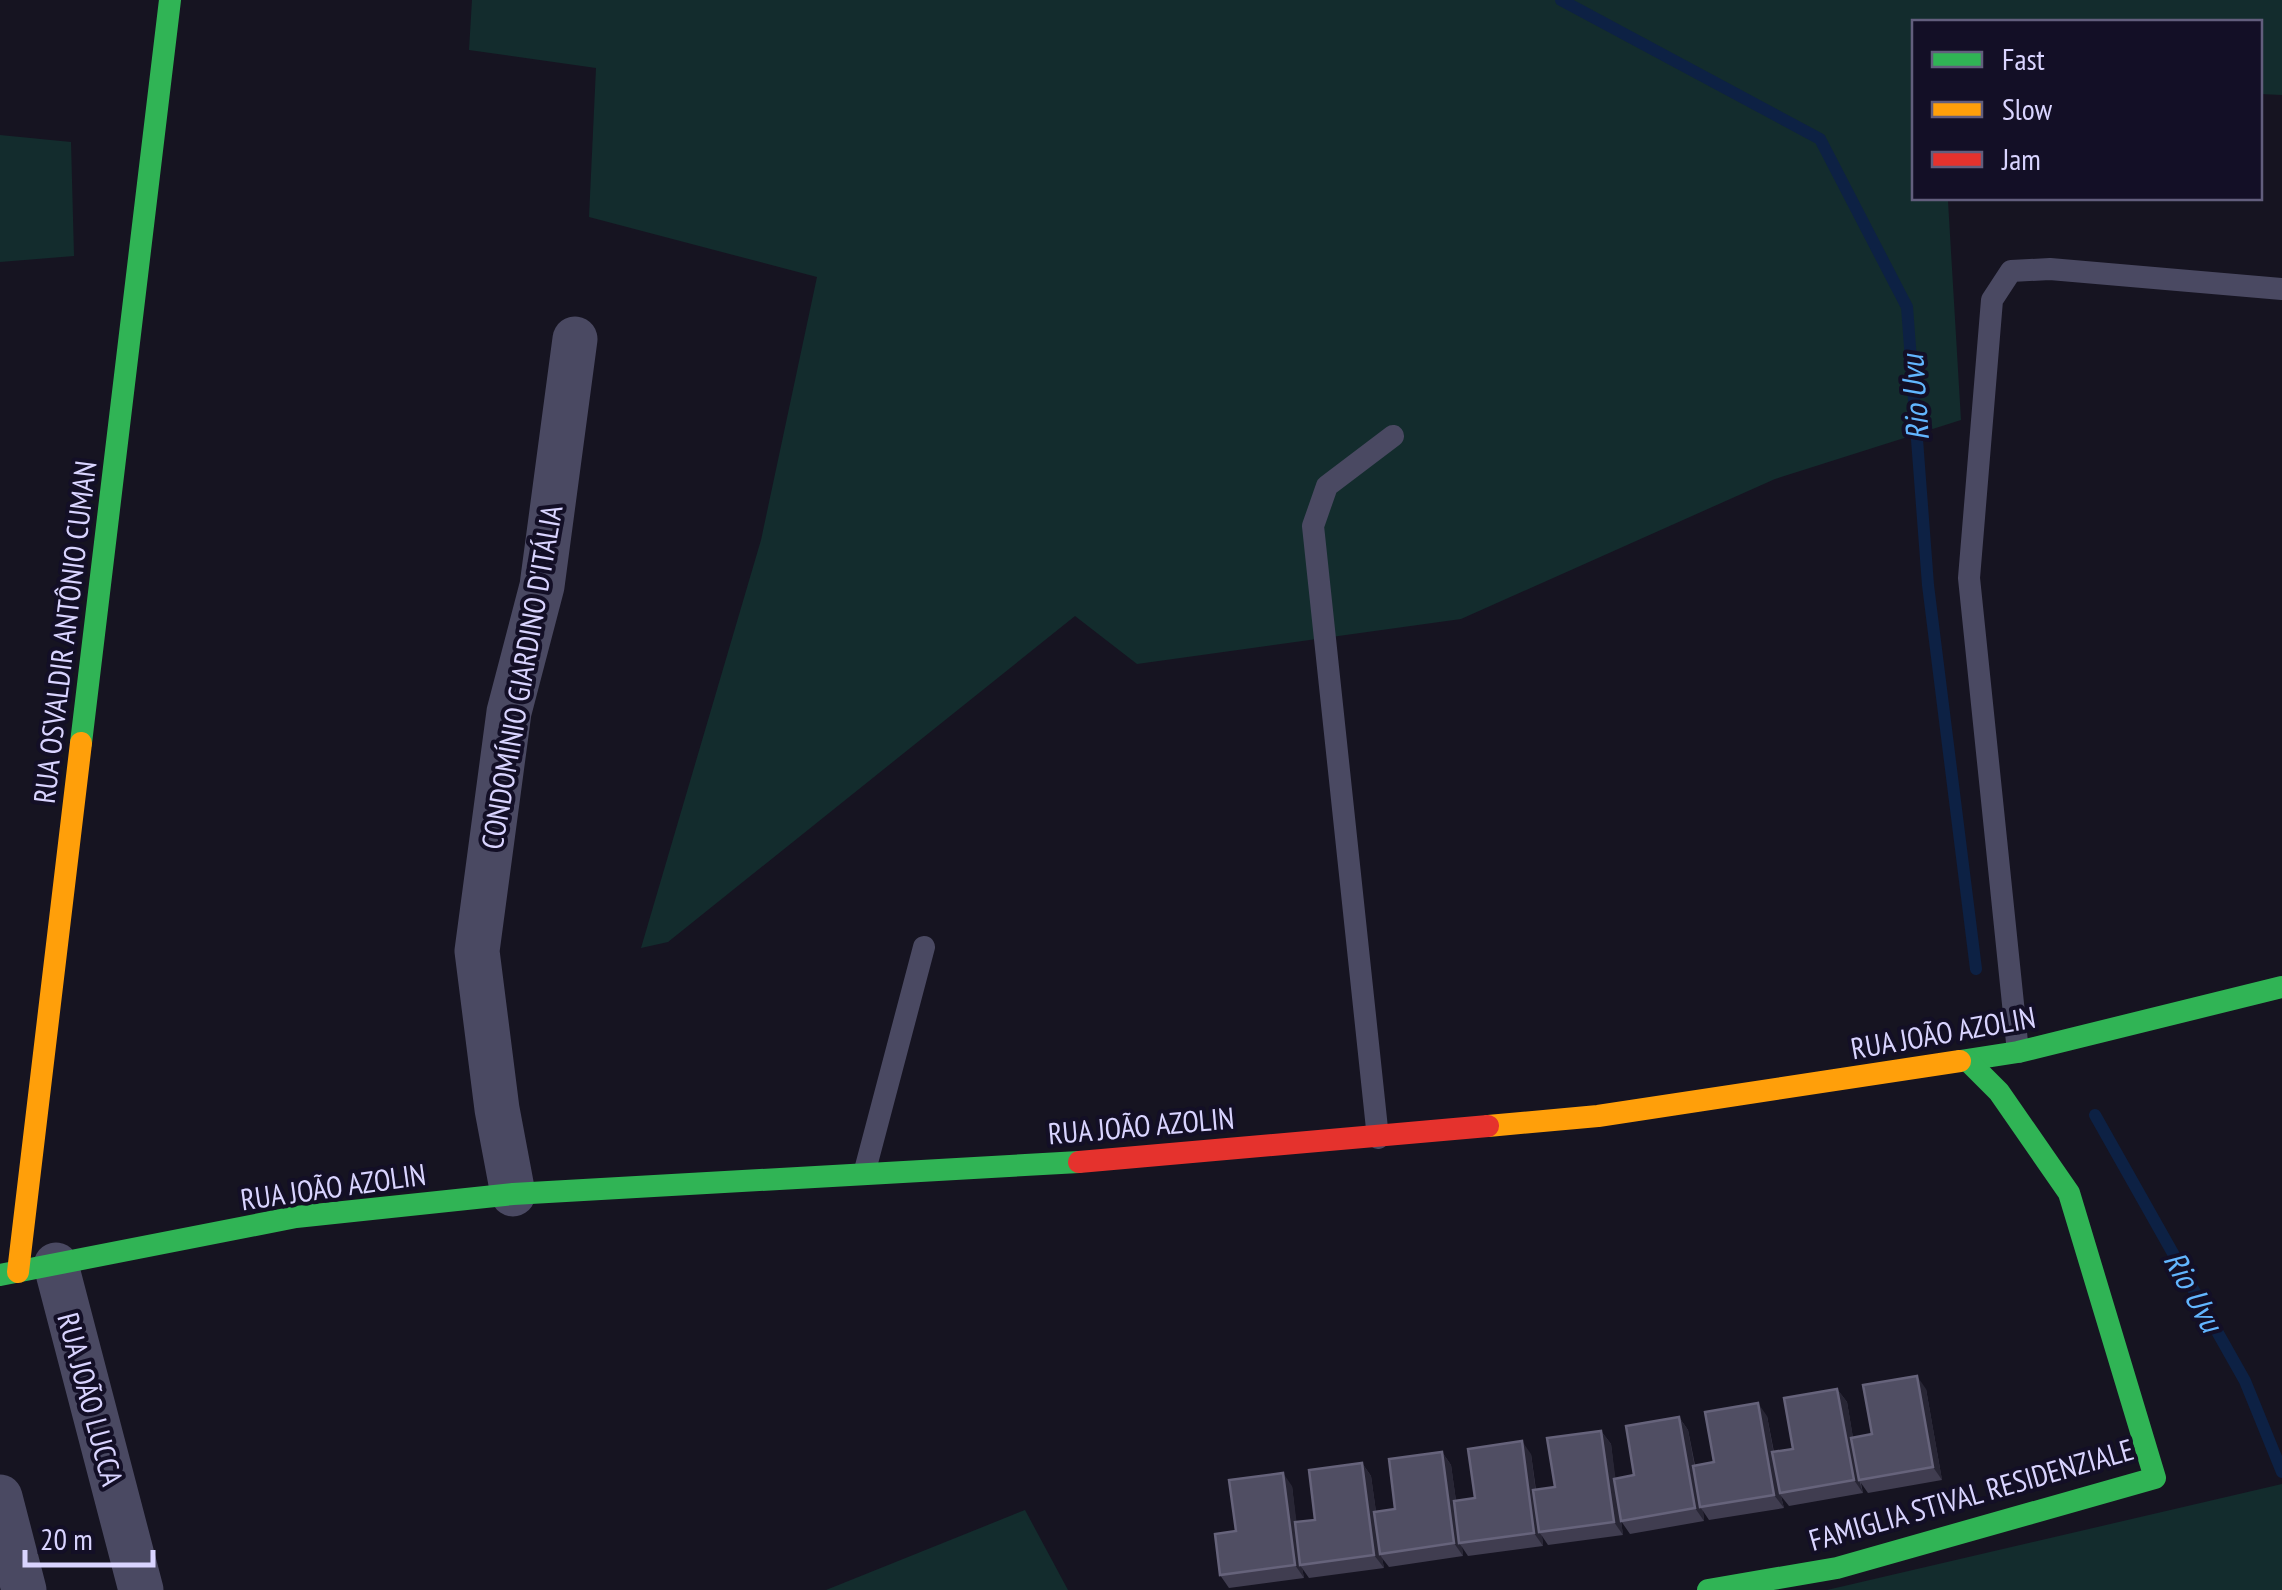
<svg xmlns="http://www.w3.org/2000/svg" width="2282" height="1590" viewBox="0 0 2282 1590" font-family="'PT Sans Narrow',sans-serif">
	<rect width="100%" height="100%" fill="#161421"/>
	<!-- green -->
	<g fill="#132c2d">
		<polygon points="472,0 2282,0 2282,95 2260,94 2260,22 1914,22 1914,198 2142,198 1948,201 1961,420 1775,479 1461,619 1137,664 1075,616 668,942 641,948 761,540 817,277 589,217 596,68 469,50"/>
		<polygon points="0,135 71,142 74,256 0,262"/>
		<polygon points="2282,1484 2282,1590 1827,1590"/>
		<polygon points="1025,1510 1068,1590 826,1590"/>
	</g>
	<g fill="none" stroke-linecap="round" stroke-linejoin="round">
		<!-- stream -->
		<g stroke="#0d2144" stroke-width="12">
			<polyline points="1561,0 1820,139 1907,307 1928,585 1976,969"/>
			<polyline points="2095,1115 2245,1381 2282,1472"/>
		</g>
		<!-- lane -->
		<g stroke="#4a4962" stroke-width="22">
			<polyline points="2018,1052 1969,578 1992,300 2011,271 2050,269 2282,289"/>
			<polyline points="1378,1138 1313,526 1327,486 1393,436"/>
			<polyline points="864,1174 924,947"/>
		</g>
		<!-- street -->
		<g stroke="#4a4962" stroke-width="45">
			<polyline points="513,1194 497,1109 477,951 509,712 542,586 575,339"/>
			<polyline points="56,1265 141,1590"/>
			<polyline points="0,1497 24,1590"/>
		</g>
		<!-- fast -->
		<g stroke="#30b455" stroke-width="22">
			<polyline points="81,743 170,0"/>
			<polyline points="1960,1061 2018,1052 2282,987"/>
			<polyline points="0,1275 296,1217 513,1194 1079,1162"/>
			<polyline points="1708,1590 1837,1568 2155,1478 2069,1193 1999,1092 1968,1061"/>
		</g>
		<!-- slow -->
		<g stroke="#ff9f0a" stroke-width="22">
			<polyline points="1488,1126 1598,1116 1960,1061"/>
			<polyline points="18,1272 81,743"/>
		</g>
		<!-- jam -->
		<polyline stroke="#e5322d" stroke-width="22" points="1079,1162 1488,1126"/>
	</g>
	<!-- wall -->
	<polygon fill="#403d50" points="1837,1389 1847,1402 1853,1438 1872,1434 1926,1389 1942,1480 1868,1493 1861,1483 1863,1493 1789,1506 1781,1496 1784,1508 1709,1520 1703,1511 1704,1521 1630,1534 1621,1521 1623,1535 1548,1545 1542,1536 1543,1546 1468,1556 1462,1547 1463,1556 1389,1567 1382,1558 1384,1568 1309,1578 1302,1568 1304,1578 1229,1588 1220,1575 1236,1531 1292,1486 1296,1522 1315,1520 1362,1463 1371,1476 1376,1512 1395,1509 1442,1452 1451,1465 1456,1501 1475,1498 1531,1454 1536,1490 1555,1487 1601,1431 1611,1444 1615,1479 1634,1475 1679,1417 1688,1430 1695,1465 1714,1462 1767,1416 1774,1452 1793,1449"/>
	<!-- shaded-wall -->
	<g fill="#282635">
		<polygon points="1917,1376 1926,1389 1942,1480 1933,1467"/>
		<polygon points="1837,1389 1847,1402 1860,1479 1859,1480 1863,1493 1854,1480"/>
		<polygon points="1758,1403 1767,1416 1781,1493 1780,1493 1784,1508 1774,1495"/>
		<polygon points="1679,1417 1688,1430 1702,1507 1700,1507 1703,1511 1704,1521 1695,1508"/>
		<polygon points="1601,1431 1611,1444 1623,1535 1614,1522"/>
		<polygon points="1522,1441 1531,1454 1541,1532 1539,1532 1542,1536 1543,1546 1534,1533"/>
		<polygon points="1442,1452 1451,1465 1462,1543 1459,1543 1462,1547 1463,1556 1454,1543"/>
		<polygon points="1362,1463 1371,1476 1382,1554 1380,1554 1382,1558 1384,1568 1374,1555"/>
		<polygon points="1283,1473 1292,1486 1302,1564 1300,1565 1302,1568 1304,1578 1295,1565"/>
	</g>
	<!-- building -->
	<g fill="#504e63" stroke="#66637b" stroke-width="2.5">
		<polygon points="1917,1376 1933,1467 1859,1480 1851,1438 1872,1434 1863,1385"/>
		<polygon points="1837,1389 1854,1480 1780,1493 1772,1452 1793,1449 1784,1398"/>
		<polygon points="1758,1403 1774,1495 1700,1507 1693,1466 1714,1462 1705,1412"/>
		<polygon points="1679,1417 1695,1508 1621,1521 1614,1479 1634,1475 1626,1426"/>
		<polygon points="1601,1431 1614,1522 1539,1532 1533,1490 1555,1487 1547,1438"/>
		<polygon points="1522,1441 1534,1533 1459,1543 1454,1501 1475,1498 1468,1449"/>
		<polygon points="1442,1452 1454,1543 1380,1554 1374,1512 1395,1509 1389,1459"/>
		<polygon points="1362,1463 1374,1555 1300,1565 1295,1522 1315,1520 1309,1470"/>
		<polygon points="1283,1473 1295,1565 1220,1575 1215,1534 1236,1531 1229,1480"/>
	</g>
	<g text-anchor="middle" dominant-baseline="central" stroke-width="8" stroke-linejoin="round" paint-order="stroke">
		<!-- street labels -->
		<g font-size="30" fill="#d9d4ff" stroke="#130f26">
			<text transform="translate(64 632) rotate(-83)">RUA OSVALDIR ANTÔNIO CUMAN</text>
			<text transform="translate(521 677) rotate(-80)">CONDOMÍNIO GIARDINO D'ITÁLIA</text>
			<text transform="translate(1943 1032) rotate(-10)">RUA JOÃO AZOLIN</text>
			<text transform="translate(1141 1125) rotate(-5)">RUA JOÃO AZOLIN</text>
			<text transform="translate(333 1186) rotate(-8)">RUA JOÃO AZOLIN</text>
			<text transform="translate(91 1399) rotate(75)">RUA JOÃO LUCCA</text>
			<text transform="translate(1971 1494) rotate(-16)">FAMIGLIA STIVAL RESIDENZIALE</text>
		</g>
		<!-- water labels -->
		<g font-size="32" font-style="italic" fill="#62b6ff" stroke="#130f26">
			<text transform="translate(1914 398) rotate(-94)">Rio Uvu</text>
			<text transform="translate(2194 1291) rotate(61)">Rio Uvu</text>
		</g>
	</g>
	<!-- legend -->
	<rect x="1912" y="20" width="350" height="180" fill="#130f26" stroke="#625e7d" stroke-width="2.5"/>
	<rect x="1932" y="52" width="50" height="15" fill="#30b455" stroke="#625e7d" stroke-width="2.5"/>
	<text x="2002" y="70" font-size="30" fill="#d9d4ff">Fast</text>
	<rect x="1932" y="102" width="50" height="15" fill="#ff9f0a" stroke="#625e7d" stroke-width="2.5"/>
	<text x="2002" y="120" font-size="30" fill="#d9d4ff">Slow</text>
	<rect x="1932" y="152" width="50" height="15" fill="#e5322d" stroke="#625e7d" stroke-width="2.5"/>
	<text x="2002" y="170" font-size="30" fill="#d9d4ff">Jam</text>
	<!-- scale -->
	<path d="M25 1550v15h128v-15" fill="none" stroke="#d9d4ff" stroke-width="5"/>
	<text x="40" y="1550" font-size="30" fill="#d9d4ff" stroke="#130f26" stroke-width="8" paint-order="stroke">20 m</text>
</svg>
